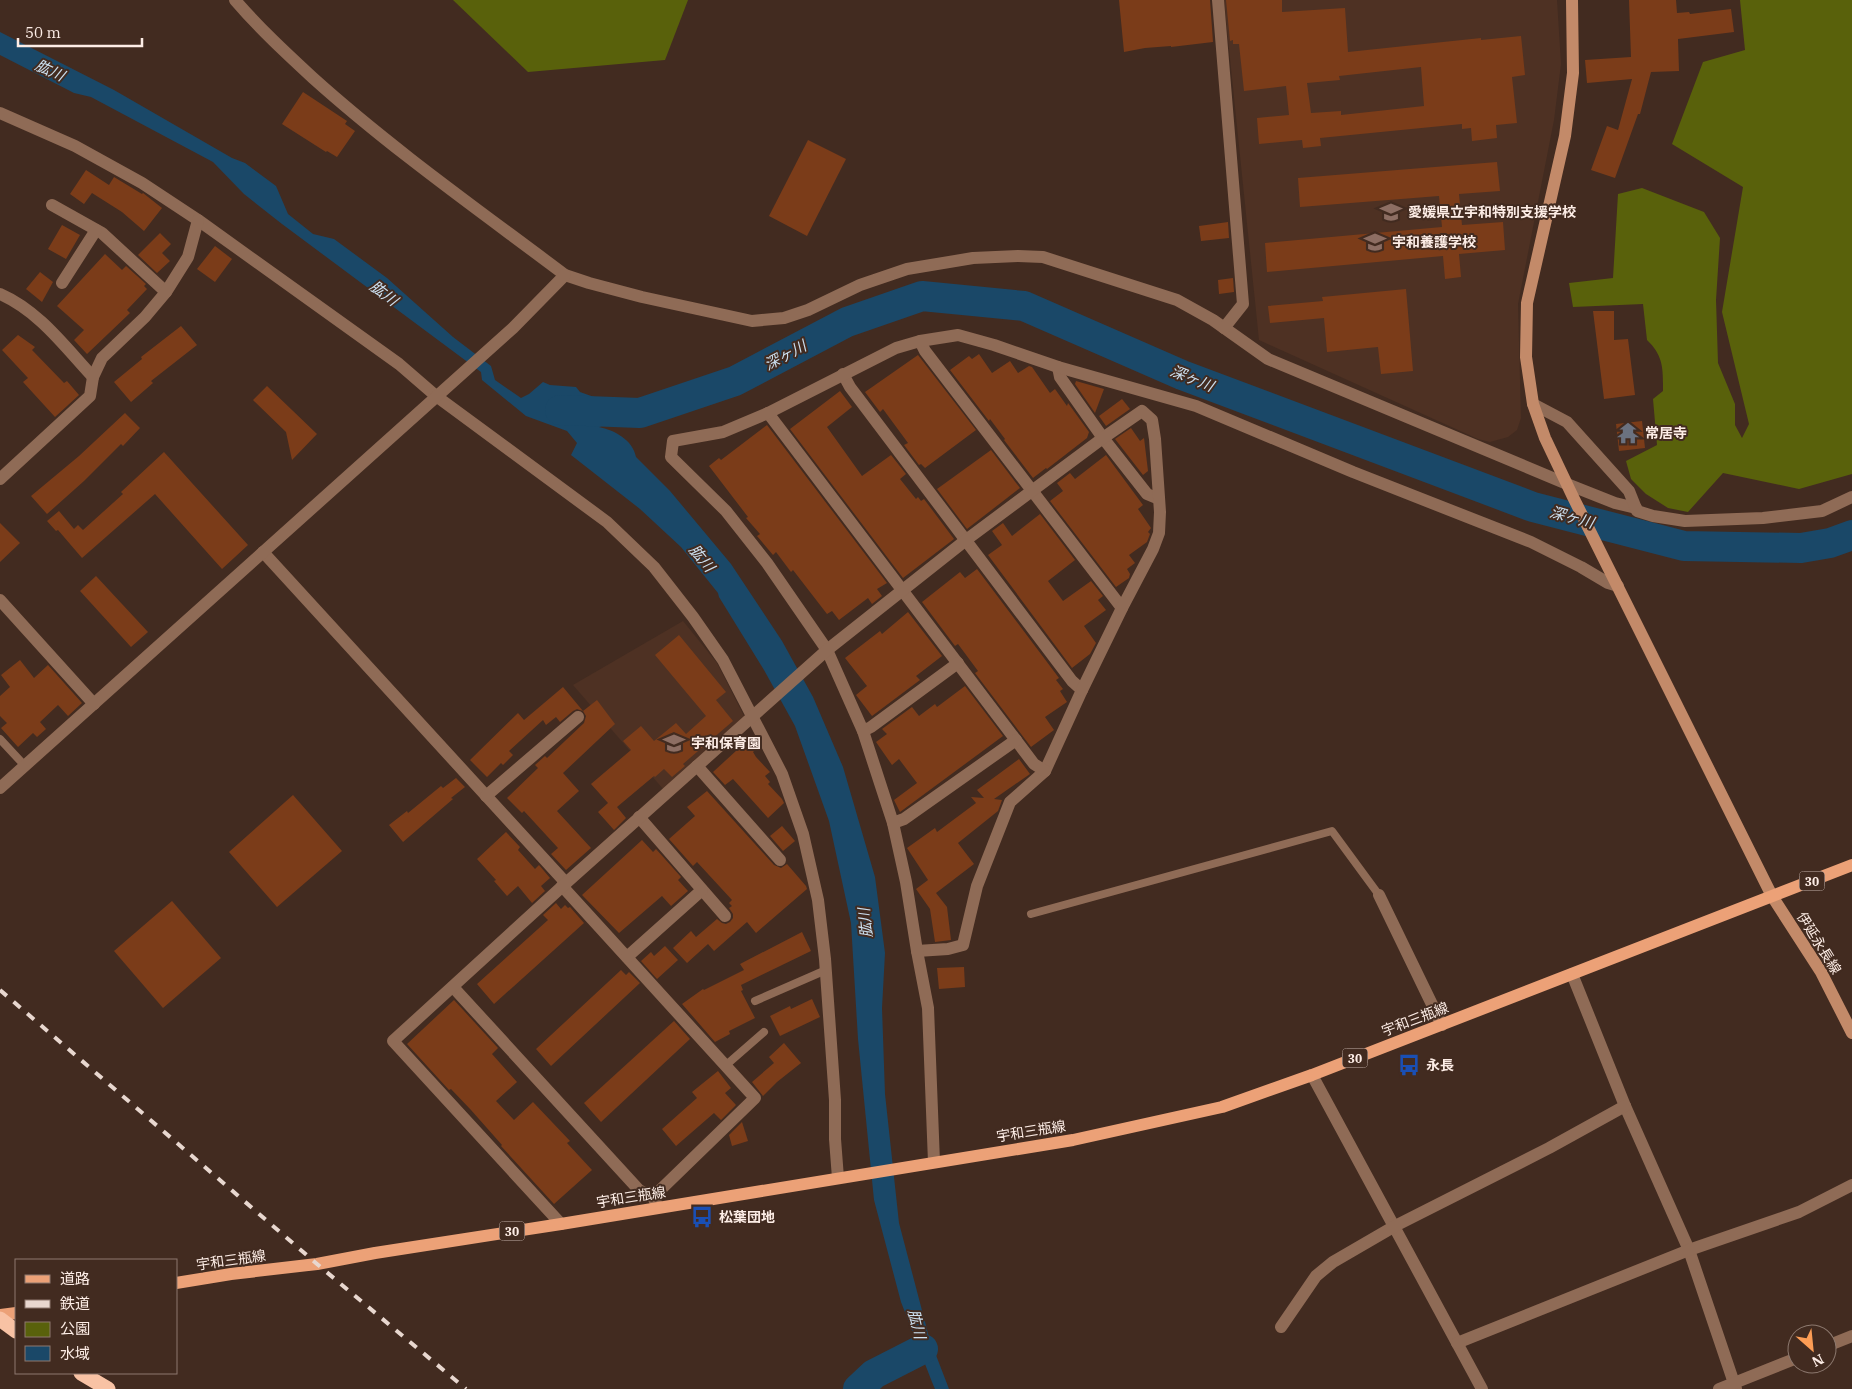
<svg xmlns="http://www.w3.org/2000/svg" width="1852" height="1389" viewBox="0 0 1852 1389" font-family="'IBM Plex Serif','Noto Sans JP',serif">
	<rect width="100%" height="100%" fill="#422b20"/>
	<!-- built -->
	<g fill="#4e3123">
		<polygon points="1224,0 1557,0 1561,64 1554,120 1518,304 1521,418 1517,430 1508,437 1490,442 1478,439 1259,340"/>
		<polygon points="683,621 717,663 745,718 664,790 573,685"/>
	</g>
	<!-- green -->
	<g fill="#59610b">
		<polygon points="453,0 688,0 665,60 528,72"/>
		<path d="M1740,0H1852V474L1799,489L1723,473L1688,512L1668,508L1646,494L1631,479L1626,461L1657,445L1653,399L1663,391C1663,370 1664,356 1647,340L1643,304L1573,307L1569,283L1613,278L1618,194L1642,188L1704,212L1720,238L1716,300L1718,363L1735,404V425L1742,438L1749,424L1722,312L1743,187L1672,144L1703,62L1745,50Z"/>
	</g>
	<!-- water -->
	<path fill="#1a4868" d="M0,32L114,90L232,158L245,163L276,186L288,214L313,234L334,239L387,278L453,337L491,366L495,380L521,398L529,394L543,382L550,385L576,387L580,392L594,397L607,424L599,427C614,430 633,440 636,457L670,491L731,564L782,641L813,697L843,767L875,877L885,953L882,1008L885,1094L899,1223L929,1337L949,1389H935L932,1382L901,1302L874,1200L858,1039L851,923L829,821L795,726L764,670L719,597L718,593L681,547L640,509L571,455L577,443L567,431L526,416L482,380L481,372L282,224L244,194L213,162L91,97L74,93L0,55Z"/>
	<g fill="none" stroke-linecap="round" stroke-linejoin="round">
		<!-- river -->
		<g stroke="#1a4868" stroke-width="30">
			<polyline points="560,410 640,413 735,381 847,322 922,296 1024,306 1182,375 1533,507 1684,546 1801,548 1830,543 1852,535"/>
			<polyline points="858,1389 874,1374 923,1349"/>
		</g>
	</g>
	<!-- building -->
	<g fill="#7b3c19" fill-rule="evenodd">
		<polygon points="1119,0 1210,0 1213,42 1171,47 1171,46 1145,48 1124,52"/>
		<path d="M1226,0H1282V12L1345,8L1348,52L1481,38V40L1521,36L1525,75L1512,77L1517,123L1496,125L1497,138L1472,141L1471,128L1462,129V124L1320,138L1321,146L1303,148L1302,140L1259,144L1257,118L1289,115L1286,86L1244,91L1239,44H1233V40L1230,41ZM1421,67L1424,106L1341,115V111L1311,113L1307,83L1340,80L1339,76Z"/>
		<polygon points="1629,0 1676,0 1677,13 1689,12 1690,14 1731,9 1734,32 1678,39 1679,71 1651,72 1640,114 1638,114 1615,178 1591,170 1607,126 1618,130 1632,79 1587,83 1585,60 1631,57"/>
		<polygon points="303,92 347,121 345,124 355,131 337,157 327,151 326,152 282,124"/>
		<polygon points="808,140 846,159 807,236 769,216"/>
		<polygon points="1497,162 1500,191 1459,194 1462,225 1503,222 1505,250 1459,254 1461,277 1445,279 1443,256 1267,272 1265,243 1442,227 1439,196 1300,207 1298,178"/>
		<polygon points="86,170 109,185 114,177 142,194 143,193 162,208 144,231 122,212 92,193 84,204 70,194"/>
		<polygon points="1228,222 1229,238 1201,241 1199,226"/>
		<polygon points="62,225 80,235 66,259 48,249"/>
		<polygon points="160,233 171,244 162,253 170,261 157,273 138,255"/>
		<polygon points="215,246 232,259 215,282 197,269"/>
		<polygon points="105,254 122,270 126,266 146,284 144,286 147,289 127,310 130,313 87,354 74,340 84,330 57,306"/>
		<polygon points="40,272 53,282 42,302 26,289"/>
		<polygon points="1233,278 1234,292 1219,294 1218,280"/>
		<polygon points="1406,289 1413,371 1381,374 1378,347 1327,352 1324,318 1270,323 1268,306 1323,301 1322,297"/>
		<polygon points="1593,311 1614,311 1614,340 1628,339 1635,395 1604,399"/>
		<polygon points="181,326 197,345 151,381 153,383 131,402 114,382 142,359 141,357"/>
		<polygon points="18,335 35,347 32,350 64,383 67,381 79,395 55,417 23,382 28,378 2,350"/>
		<polygon points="979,354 992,373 1010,361 1018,373 1029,366 1032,367 1050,393 1055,389 1067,406 1068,403 1089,432 1087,438 1047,469 1046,468 1033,478 1004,440 1005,439 990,419 989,421 950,370 969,356 972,359"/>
		<polygon points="918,355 976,430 925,468 921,464 919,465 904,445 908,443 883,409 880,412 865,392"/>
		<polygon points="1076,381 1104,389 1095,413 1075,384"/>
		<polygon points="267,386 317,434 292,460 286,432 253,400"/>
		<polygon points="840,391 852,407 827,427 862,476 891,455 906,474 900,479 916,499 918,497 921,501 924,499 954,539 903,578 790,429"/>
		<polygon points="1122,399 1130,409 1106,426 1099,416"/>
		<polygon points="125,413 140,428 123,446 121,444 84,481 47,514 31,496 79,456"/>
		<polygon points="1642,421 1645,448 1619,451 1616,424"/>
		<polygon points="767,425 887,583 877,589 882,596 872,604 868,598 839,620 832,611 827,614 793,570 791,572 776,552 773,555 757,536 760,534 746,518 748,517 709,466 719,458 721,460"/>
		<polygon points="1131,428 1140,441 1144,438 1148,471 1143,475 1115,439"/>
		<polygon points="991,450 1020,488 967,529 937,489"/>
		<polygon points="164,452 248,545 222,569 155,494 82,558 58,530 56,531 47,521 59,511 74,529 78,525 83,530 123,494 121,492"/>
		<polygon points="1106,455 1143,505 1138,509 1151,528 1148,532 1150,534 1147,542 1129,555 1135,563 1127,569 1130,574 1129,578 1116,587 1050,501 1063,491 1057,483 1070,473 1075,479"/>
		<polygon points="1040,514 1075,560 1048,581 1063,601 1091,581 1103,596 1098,600 1106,610 1084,626 1096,643 1090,654 1072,668 988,555 1002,545 992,531 1003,523 1012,536"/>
		<polygon points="0,523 20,543 0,562"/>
		<polygon points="977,569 1059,678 1056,680 1063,689 1060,691 1067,702 1045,717 1054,730 1031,747 975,673 978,671 958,644 955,646 922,602 960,572 965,578"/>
		<polygon points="96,576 148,632 131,647 80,591"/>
		<polygon points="908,612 942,656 916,676 920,680 872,716 856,695 867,686 845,658 880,631 882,634"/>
		<polygon points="679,635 726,692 716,700 733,721 683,764 685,766 672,777 664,769 655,777 654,776 617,807 626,818 614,830 598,812 608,803 591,784 631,750 623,741 641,726 654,741 676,723 686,734 706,716 655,655"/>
		<polygon points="20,660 34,678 48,665 82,703 68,716 58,705 40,722 46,729 37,737 33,733 18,747 1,728 7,723 0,716 0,696 10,687 1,675"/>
		<polygon points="965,686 1003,736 900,812 894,800 917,783 899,759 892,765 876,742 887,734 882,729 912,707 919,716 935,704 937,707"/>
		<polygon points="563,687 583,711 577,709 573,711 560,722 556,717 546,725 543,720 509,751 513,755 503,765 501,763 487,777 470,760 518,713 524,720"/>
		<polygon points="597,700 615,724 563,773 579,791 557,811 591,848 566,870 551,854 558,848 524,811 522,813 507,798 538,768 535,765 545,756 547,758 584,723 586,716 583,711"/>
		<polygon points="749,739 757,748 753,752 756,757 770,772 765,776 770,782 768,784 782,799 784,803 768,818 733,779 725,785 713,772"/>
		<polygon points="1019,759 1030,774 994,799 1002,800 998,811 958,843 974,864 936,893 947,907 951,940 935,942 930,909 916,889 928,880 907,848 935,828 937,832 976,803 971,797 984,798 977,790"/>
		<polygon points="456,778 465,787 451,798 453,799 403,842 389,825 407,811 408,813 441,786 443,788"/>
		<polygon points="707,791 774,865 781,868 787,864 806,886 807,889 756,933 747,922 714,951 708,944 687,963 673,948 691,931 696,937 717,919 722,923 726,924 730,922 733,918 733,914 729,908 732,906 729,903 732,900 697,862 693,866 669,839 695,816 687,807"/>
		<polygon points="293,795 342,851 277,907 229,852"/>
		<polygon points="782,826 795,841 783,851 770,836"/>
		<polygon points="506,832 520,847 518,850 535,869 539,865 550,878 541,886 545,891 532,903 518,886 507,896 494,881 496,880 477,859"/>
		<polygon points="642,840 653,852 656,849 681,877 678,880 688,891 671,906 662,896 619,933 582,895"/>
		<polygon points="172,901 221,958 163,1008 114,951"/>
		<polygon points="556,903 561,909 565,905 568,908 570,907 584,923 494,1004 477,984 548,920 543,915"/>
		<polygon points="802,932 811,951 741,985 743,990 741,991 755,1018 729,1031 730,1034 715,1042 682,1004 703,989 704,990 744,970 740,964"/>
		<polygon points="665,946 678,960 657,979 641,961 651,952 654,956"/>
		<polygon points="964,967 965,987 939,989 937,968"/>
		<polygon points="621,970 626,975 629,972 640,983 551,1066 536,1049"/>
		<polygon points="812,999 820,1017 780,1036 770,1016 790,1006 791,1009"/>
		<polygon points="454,1000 498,1048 492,1054 517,1082 496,1101 514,1120 533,1102 570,1141 567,1143 592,1170 554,1204 501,1146 502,1145 471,1110 451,1089 449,1090 407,1044"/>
		<polygon points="674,1021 690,1039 601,1122 584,1103"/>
		<polygon points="784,1043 801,1063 777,1082 763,1096 752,1082 774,1063 769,1057"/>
		<polygon points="718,1071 731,1088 725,1093 736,1105 721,1120 714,1113 676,1146 662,1129 697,1098 692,1092"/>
		<polygon points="742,1122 748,1141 732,1146 729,1135"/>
	</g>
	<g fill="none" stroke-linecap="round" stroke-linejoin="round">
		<!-- lane -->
		<g stroke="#8f6b56" stroke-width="8">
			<polyline points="0,739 25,766"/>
			<polyline points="1031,914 1332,831 1379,895"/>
			<polyline points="755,1001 826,970"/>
			<polyline points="725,1066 764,1032"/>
		</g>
		<!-- street -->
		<g stroke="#8f6b56" stroke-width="12">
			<path d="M235,0C259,28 286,53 313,78C392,149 480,211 565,275L589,283L642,297L752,321L784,318L808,310L860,285L907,269L973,258L1018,256L1043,257L1177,300L1213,320L1268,359L1567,484L1615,503L1636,508"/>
			<polyline points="1218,0 1243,304 1224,328"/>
			<polyline points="0,113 75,146 142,183 198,220 399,364 436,396 607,522 654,567 693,617 723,660 782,774 803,834 818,900 825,959 835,1100 835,1139 838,1178"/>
			<polyline points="52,205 102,233 166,292"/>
			<polyline points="62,283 96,230"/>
			<path d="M0,294C39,311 65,347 93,377"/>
			<polyline points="920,341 925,351 1122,608"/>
			<polyline points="1058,367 1060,377 1103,438 1147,494 1159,499"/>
			<polyline points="843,374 850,387 1072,681 1082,690 1045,771 1010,802 977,886 963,945 948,949 917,951"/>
			<polyline points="1533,404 1567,422 1629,491 1637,511 1653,516 1685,521 1763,518 1822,511 1852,497"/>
			<polyline points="768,413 1034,764 1045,771"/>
			<polyline points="0,479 90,396 93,377 102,358 145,317 166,292 188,257 198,220"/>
			<polyline points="263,552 566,883"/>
			<polyline points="0,600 94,704"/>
			<polyline points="863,731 871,727 958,663"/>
			<polyline points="697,766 780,860"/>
			<polyline points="0,788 513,328 565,275"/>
			<polyline points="486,796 578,717"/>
			<polyline points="639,817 725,916"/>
			<polyline points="893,823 904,819 1016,740"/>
			<polyline points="562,886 755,1098 653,1197"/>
			<polyline points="1379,895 1442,1025"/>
			<polyline points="627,957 702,890"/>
			<polyline points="1572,974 1625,1106 1689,1250 1736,1389"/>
			<polyline points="453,987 639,1190 653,1197 656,1203"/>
			<polyline points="1312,1075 1482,1389"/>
			<polyline points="934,1162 928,1008 917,951 906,882 893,823 863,731 827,650 767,563 726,511 671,457 673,441 723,432 768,413 896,348 920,341 958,335 994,345 1058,367 1196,406 1353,472 1531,542 1581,567 1608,583 1618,586"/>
			<polyline points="561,1224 393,1041 566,883 827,650 966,540 1103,438 1142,411 1152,420 1155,439 1160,512 1159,533 1153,549 1122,608 1082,690"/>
			<polyline points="1281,1327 1316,1276 1333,1262 1395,1226 1549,1148 1625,1106"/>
			<polyline points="1457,1343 1689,1250 1799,1212 1852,1185"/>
			<polyline points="1827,1346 1852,1336"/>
			<polyline points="1719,1389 1797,1358"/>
		</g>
		<!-- secondary -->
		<polyline stroke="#c38a69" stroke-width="12" points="1572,0 1573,73 1565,136 1527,303 1526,357 1533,404 1545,438 1573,497 1772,896 1821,972 1852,1033"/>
		<!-- primary -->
		<g stroke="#eca177" stroke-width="12">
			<polyline points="176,1283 231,1274 317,1264 375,1253 561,1224 1073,1140 1222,1107 1312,1075 1852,865"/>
			<polyline points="0,1315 16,1313"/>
		</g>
		<!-- highway -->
		<g stroke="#f8c2a4" stroke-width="15">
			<polyline points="0,1319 16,1331"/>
			<polyline points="81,1373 108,1389"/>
		</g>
		<!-- rail -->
		<polyline stroke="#e8d7cf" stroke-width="4" stroke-dasharray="9 9" stroke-linecap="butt" points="0,990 317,1264 466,1389"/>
	</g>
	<!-- icons -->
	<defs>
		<g id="school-bare" transform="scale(1.725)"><path d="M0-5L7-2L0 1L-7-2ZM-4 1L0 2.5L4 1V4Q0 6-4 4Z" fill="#8d6e63" stroke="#422b20" stroke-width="2.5" paint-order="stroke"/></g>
		<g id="temple-bare" transform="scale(1.725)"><path d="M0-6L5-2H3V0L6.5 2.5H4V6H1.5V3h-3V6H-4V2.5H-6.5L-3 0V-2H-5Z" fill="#6b7280" stroke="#422b20" stroke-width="2.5" paint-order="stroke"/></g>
		<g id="bus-bare" transform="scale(1.725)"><path d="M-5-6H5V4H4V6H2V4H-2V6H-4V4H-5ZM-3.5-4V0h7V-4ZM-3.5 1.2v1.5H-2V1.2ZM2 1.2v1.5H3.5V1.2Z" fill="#1a4fb4" stroke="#422b20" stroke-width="2.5" paint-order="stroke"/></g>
	</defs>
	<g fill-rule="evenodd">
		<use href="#school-bare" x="1391" y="212"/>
		<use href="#school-bare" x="1375" y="242"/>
		<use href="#temple-bare" x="1628" y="433"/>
		<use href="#school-bare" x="674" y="743"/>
		<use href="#bus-bare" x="1409" y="1065"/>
		<use href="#bus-bare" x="702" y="1217"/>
	</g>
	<g text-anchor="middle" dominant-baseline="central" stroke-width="4" stroke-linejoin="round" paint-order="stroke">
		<!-- shield labels -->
		<g fill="#422b20" stroke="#c5b3ab" stroke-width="1">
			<rect x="1799.5" y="871.5" width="25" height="19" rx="4"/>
			<rect x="1342.5" y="1048.5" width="25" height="19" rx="4"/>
			<rect x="499.5" y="1221.5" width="25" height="19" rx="4"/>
		</g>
		<g font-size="12" font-weight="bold" fill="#fdede6">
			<text x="1812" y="881">30</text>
			<text x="1355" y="1058">30</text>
			<text x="512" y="1231">30</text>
		</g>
		<!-- poi labels -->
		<g font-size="14" font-weight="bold" fill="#fdede6" stroke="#422b20" text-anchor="start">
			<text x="1408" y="212">愛媛県立宇和特別支援学校</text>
			<text x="1392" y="242">宇和養護学校</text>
			<text x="1645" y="433">常居寺</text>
			<text x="691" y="743">宇和保育園</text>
			<text x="1426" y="1065">永長</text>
			<text x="719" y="1217">松葉団地</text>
		</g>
		<!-- street labels -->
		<g font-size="14" fill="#fdede6" stroke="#422b20">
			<text transform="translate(1819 943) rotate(58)">伊延永長線</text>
			<text transform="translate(1415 1019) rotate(-21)">宇和三瓶線</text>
			<text transform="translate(1031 1131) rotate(-9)">宇和三瓶線</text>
			<text transform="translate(631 1197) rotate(-9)">宇和三瓶線</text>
			<text transform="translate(231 1260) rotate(-8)">宇和三瓶線</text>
		</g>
		<!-- water labels -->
		<g font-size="15" font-style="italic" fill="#cce0f0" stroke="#422b20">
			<text transform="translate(50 70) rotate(25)">肱川</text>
			<text transform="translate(384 293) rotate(37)">肱川</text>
			<text transform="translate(785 355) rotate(-28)">深ヶ川</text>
			<text transform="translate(1192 378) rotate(22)">深ヶ川</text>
			<text transform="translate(1572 517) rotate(15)">深ヶ川</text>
			<text transform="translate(702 558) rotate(50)">肱川</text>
			<text transform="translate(865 923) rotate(-96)">肱川</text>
			<text transform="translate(917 1324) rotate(76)">肱川</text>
		</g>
	</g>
	<!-- legend -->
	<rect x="15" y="1259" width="162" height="115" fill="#422b20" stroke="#8d796f"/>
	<rect x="25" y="1275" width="25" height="8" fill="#eca177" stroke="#8d796f"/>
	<text x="60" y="1284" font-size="15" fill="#fdede6">道路</text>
	<rect x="25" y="1300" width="25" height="8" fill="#e8d7cf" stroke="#8d796f"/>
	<text x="60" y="1309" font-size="15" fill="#fdede6">鉄道</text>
	<rect x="25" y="1322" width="25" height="15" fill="#59610b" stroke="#8d796f"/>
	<text x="60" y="1334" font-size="15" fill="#fdede6">公園</text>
	<rect x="25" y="1346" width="25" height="15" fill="#1a4868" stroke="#8d796f"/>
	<text x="60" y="1359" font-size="15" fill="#fdede6">水域</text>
	<!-- north arrow -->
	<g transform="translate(1812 1349) rotate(153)"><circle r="24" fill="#422b20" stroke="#8d796f"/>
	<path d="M0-4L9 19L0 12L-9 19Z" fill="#fd9d55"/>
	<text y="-8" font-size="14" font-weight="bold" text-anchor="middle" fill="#fdede6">N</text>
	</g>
	<!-- scale -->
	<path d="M18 38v8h124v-8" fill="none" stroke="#fdede6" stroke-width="2.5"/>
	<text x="25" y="38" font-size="15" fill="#fdede6" stroke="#422b20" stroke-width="4" paint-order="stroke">50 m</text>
</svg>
